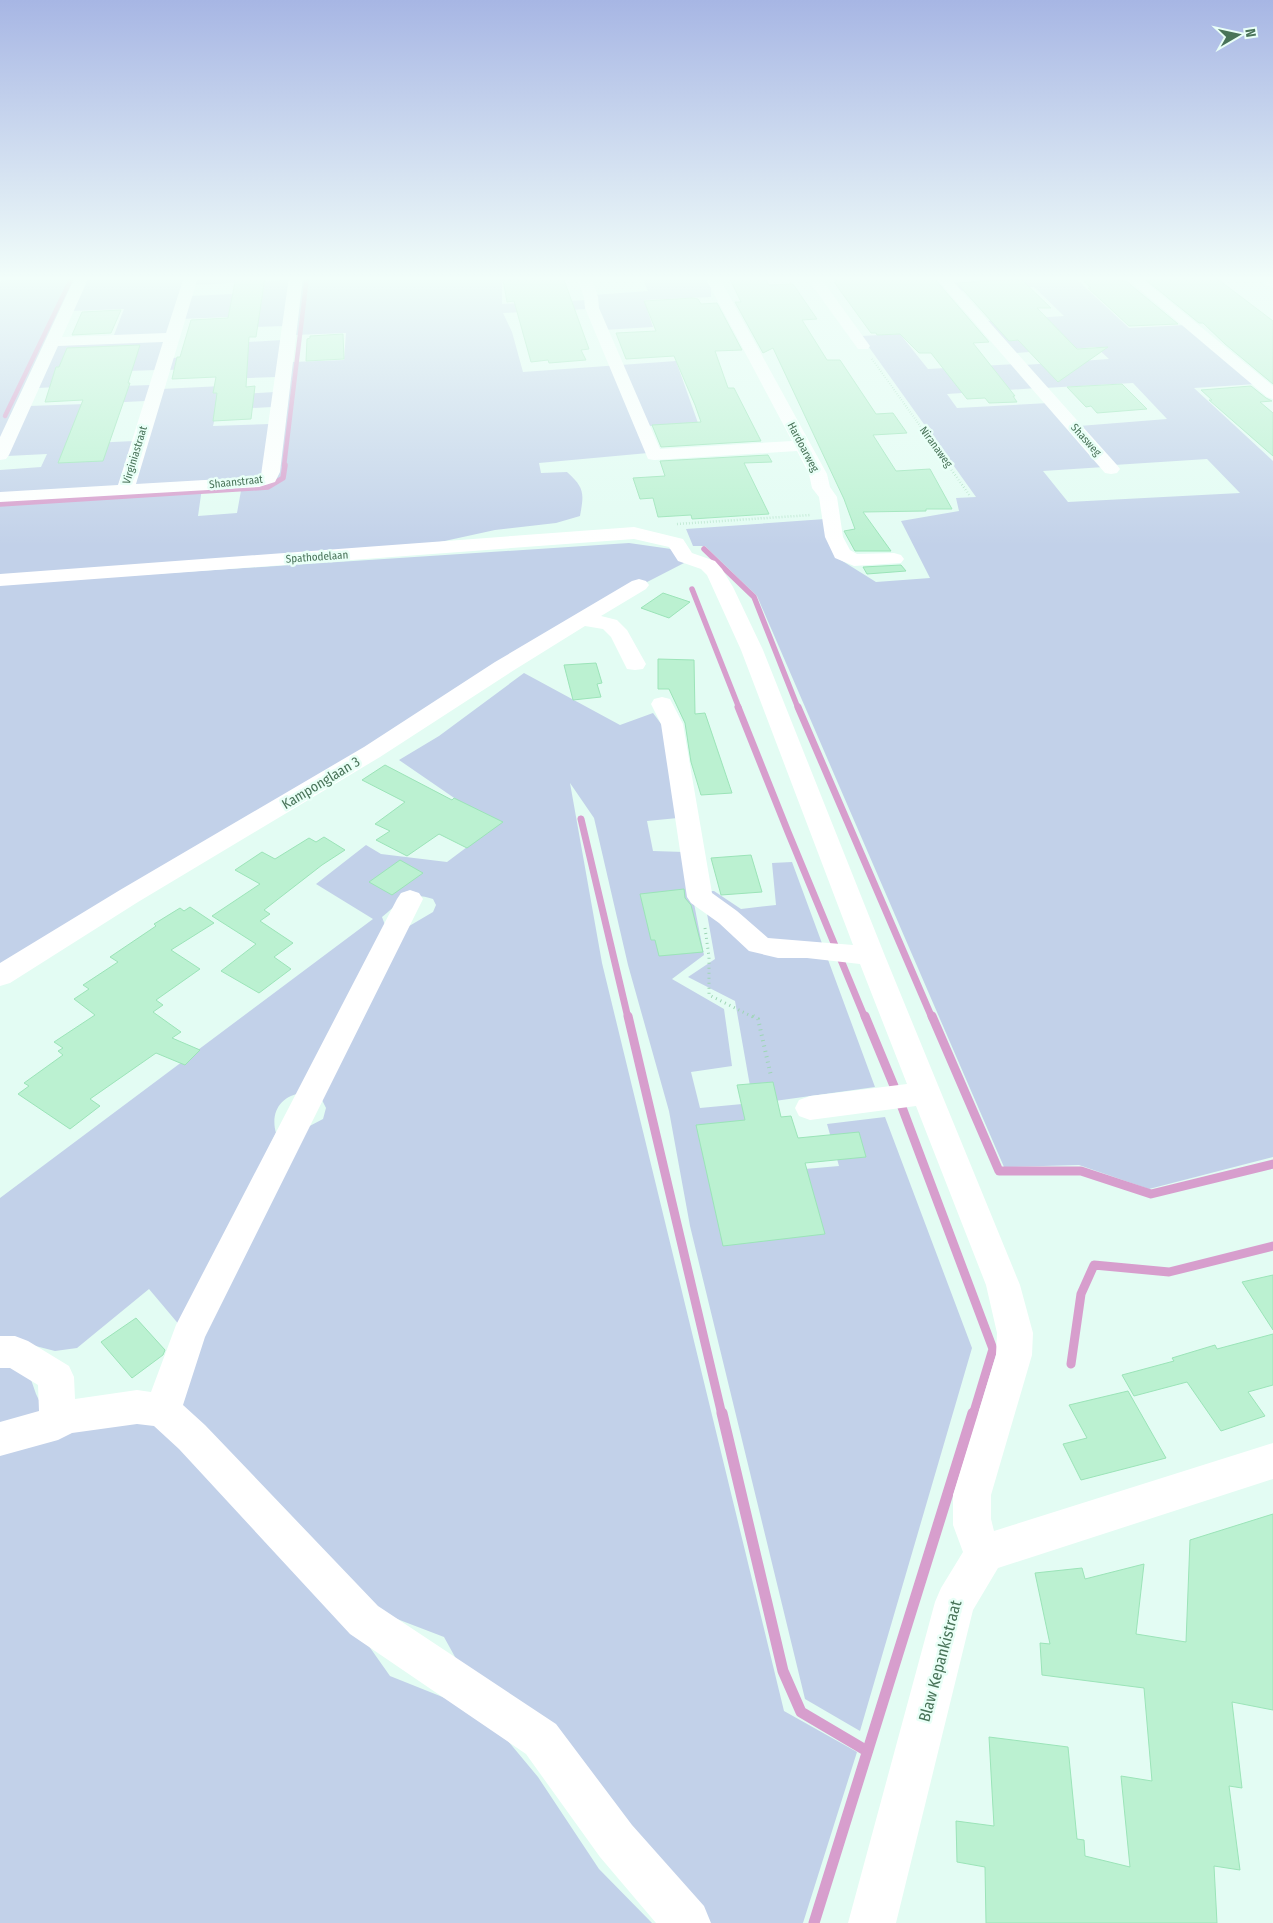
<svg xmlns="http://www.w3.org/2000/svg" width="1273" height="1923" viewBox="0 0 1273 1923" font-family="'Fira Sans Condensed',sans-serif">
	<rect width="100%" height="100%" fill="#e3fcf3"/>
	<!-- green -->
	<g fill="#c2d1e9">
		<polygon points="27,277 77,277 0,441 0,281 25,279"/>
		<polygon points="90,277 186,277 157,370 98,372 93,385 38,388 59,338 114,335 124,309 70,311 86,279"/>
		<polygon points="194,277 237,277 236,283 291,280 285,326 227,328 229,317 181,319 190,296 233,294 235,283 192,285"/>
		<path d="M302,277H572L502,281V304L587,300L588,309L503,313L512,332L523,372L676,361L698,423L648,426L659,452L539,463L541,473L567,472C585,488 584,494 580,516L556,523L495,530L408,549L0,577V500L202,488L198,516L237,513L242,485L267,482L292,362L344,360L346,333L294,335Z"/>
		<polygon points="586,277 707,277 711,282 711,297 644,300 653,327 603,330 593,295 648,291 642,278 588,280"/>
		<polygon points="1024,277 1074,277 1129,328 1186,325 1256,384 1194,388 1273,461 1273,1157 1149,1189 1079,1165 1004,1167 757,596 705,546 693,546 686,529 825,519 836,557 876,582 930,578 901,521 959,511 956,498 976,497 861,336 900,334 928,369 1016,364 1037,388 947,394 957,408 1049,403 1104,467 1043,471 1068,502 1240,493 1207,459 1114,465 1079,426 1167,419 1133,383 1044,388 1024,365 1109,359 1096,347 1016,353 988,321 1064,316 1034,287 960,291 952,283"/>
		<polygon points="282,340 276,377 223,379 225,367 168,370 172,358 230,355 233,343"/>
		<polygon points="151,385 145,401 86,404 70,444 134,441 118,486 0,494 0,470 41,467 47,454 7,456 29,406 85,404 92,387"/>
		<polygon points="222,386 220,395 275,392 272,407 217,410 213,426 270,424 266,474 259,477 137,485 132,482 161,389"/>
		<polygon points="629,543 671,549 686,562 616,598 0,973 0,584"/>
		<path d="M524,673L620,725L653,713L665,729L688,817L647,821L653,851L684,852L704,955L672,979L724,1009L732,1066L691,1072L700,1108L753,1103L735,1001L688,977L715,959L703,891H714L741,909L776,905L772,863L792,862L875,1087L753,1104L770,1172L839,1166L827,1124L885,1117L972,1348L860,1731L805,1699L690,1226L669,1111L628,965L594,818L570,783L602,963L784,1711L857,1752L803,1923H703L460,1666L444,1637L371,1609L184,1412L180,1393L184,1371L302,1130L323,1119L326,1108L322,1100L399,932L433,912L436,905L433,899C408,890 400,902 382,917L388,933L303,1093C281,1095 270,1112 276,1133L181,1327L149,1289L77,1348L55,1351L12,1340L0,1339V1198L373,919L316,884L366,845L381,854L447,862L495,826L399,760L439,736Z"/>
		<polygon points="0,1362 28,1371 36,1394 47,1417 0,1432"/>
		<polygon points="127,1417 163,1424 354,1625 390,1676 470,1708 508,1741 538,1777 599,1869 652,1923 0,1923 0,1445"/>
	</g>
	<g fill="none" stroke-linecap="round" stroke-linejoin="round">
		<!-- stream-far4 -->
		<g stroke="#d79ecd" stroke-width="4.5">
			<polyline points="5,416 72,277"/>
			<polyline points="284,466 307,277"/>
		</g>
		<!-- stream-far3 -->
		<g stroke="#d79ecd" stroke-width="5.5">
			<polyline points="0,504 268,487 283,478 285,465"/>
			<polyline points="704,549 754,597 798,708"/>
			<polyline points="692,589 739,708"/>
		</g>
		<!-- stream-far2 -->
		<g stroke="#d79ecd" stroke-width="7">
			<polyline points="738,707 788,832 865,1018"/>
			<polyline points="798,707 932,1018"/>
			<polyline points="581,819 628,1018"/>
		</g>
		<!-- stream-far1 -->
		<g stroke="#d79ecd" stroke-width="9">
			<polyline points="628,1016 722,1415"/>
			<polyline points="865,1016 894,1086 993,1349 973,1415"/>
			<polyline points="932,1016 999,1171 1081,1171 1151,1194 1273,1164"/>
			<polyline points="1071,1364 1081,1294 1094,1265 1169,1272 1273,1246"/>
		</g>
		<!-- stream -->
		<g stroke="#d79ecd" stroke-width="11">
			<polyline points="722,1413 783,1671 801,1712 867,1751"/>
			<polyline points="814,1923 973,1413"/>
		</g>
	</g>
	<!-- building -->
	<g fill="#bbf1d1" stroke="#9be4b8">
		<polygon points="236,277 265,277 256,337 249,337 246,387 255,386 251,419 213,421 217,393 213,393 216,377 172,379 177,357 180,357 191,320 228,318"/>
		<polygon points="563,277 589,349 581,350 586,360 549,363 548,360 531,362 514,301 507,302 503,280"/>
		<polygon points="729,277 765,278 769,285 793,284 817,319 802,320 827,360 840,360 876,414 893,413 907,433 873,435 896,471 930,469 952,509 926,509 926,511 863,512 891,551 855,551 844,531 855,529 844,499 773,348 763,353 735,302 741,302"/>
		<polygon points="867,277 933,277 989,342 973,343 1015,396 1013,396 1017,402 989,403 985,398 967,399 931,353 919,353 900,334 877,335 876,333 871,333 834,282 836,282 834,279"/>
		<polygon points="1080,277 1111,277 1120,281 1126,281 1178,324 1129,326 1088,288 1091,288"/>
		<polygon points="1215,277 1273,321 1273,384 1225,344 1203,323 1199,323 1146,280"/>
		<polygon points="1021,279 1051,308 1037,308 1077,349 1108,347 1058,382 1018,340 1009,341 957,283"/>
		<polygon points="693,298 698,299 701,304 717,303 742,350 715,351 728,388 734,388 761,441 661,447 652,425 701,422 695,405 674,356 626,359 616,333 656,331 644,301"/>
		<polygon points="121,310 111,333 72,335 82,312"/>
		<polygon points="343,334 344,359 306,361 307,339 310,338 310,336"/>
		<polygon points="140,345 128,383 130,383 103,461 58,463 83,400 45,402 56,367 59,367 67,348"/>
		<polygon points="1122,384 1147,409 1097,413 1091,406 1086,407 1067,387"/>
		<polygon points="1251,386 1266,398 1272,401 1260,402 1273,413 1273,456 1209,400 1212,400 1201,390"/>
		<polygon points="768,455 772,462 744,463 769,514 692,519 691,515 658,517 653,498 640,499 633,478 665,476 660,461"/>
		<polygon points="901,565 906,571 867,574 863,567"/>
		<polygon points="663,593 690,602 669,618 641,608"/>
		<polygon points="658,659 694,660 695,714 705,713 732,793 701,795 691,762 685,723 669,689 658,689"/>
		<polygon points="596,663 602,683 597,684 601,697 573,700 564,665"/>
		<polygon points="385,765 452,800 454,798 503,822 467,848 439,834 407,856 376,840 390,831 375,824 405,802 362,780"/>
		<polygon points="324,837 345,850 322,865 264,910 270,914 260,921 293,943 274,957 291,969 259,993 221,971 256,944 212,916 260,884 235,870 262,852 275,859 309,838 316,842"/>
		<polygon points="751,855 762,892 721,895 711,858"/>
		<polygon points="400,860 423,873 392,895 369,882"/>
		<polygon points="684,889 685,898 691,905 703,952 659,956 655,940 651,940 640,894"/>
		<polygon points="190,907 214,923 171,950 200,969 156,1000 163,1005 153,1012 181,1032 172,1038 200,1050 185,1065 156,1053 90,1099 100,1106 70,1129 18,1094 29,1086 24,1083 63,1055 58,1051 63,1048 54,1042 95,1015 74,999 89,989 83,985 118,962 110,957 156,926 154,924 180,908 184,911"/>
		<polygon points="773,1082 781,1117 791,1116 798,1138 859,1132 866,1157 805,1163 825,1234 723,1246 696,1125 745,1120 737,1085"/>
		<polygon points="1273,1275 1273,1330 1242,1282"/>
		<polygon points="136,1318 165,1350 163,1355 132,1378 101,1342"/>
		<polygon points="1273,1334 1273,1385 1248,1392 1265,1416 1221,1431 1187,1382 1134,1396 1122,1375 1174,1361 1172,1358 1215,1345 1217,1349"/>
		<polygon points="1128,1391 1166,1458 1081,1480 1063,1444 1087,1438 1069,1405"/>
		<polygon points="1273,1514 1273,1710 1232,1702 1242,1788 1229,1786 1240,1870 1214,1866 1217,1923 986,1923 985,1867 957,1862 956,1821 994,1826 989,1737 1068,1747 1077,1839 1084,1840 1085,1856 1130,1867 1121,1776 1152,1781 1144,1688 1042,1675 1040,1643 1050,1644 1035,1573 1082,1568 1085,1579 1144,1564 1136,1634 1186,1642 1190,1540"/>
	</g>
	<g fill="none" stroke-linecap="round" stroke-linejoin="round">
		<!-- path-far3 -->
		<polyline stroke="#9ed6b5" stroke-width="2" stroke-dasharray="0.5 2" stroke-linecap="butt" points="872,359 949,466"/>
		<!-- path-far2 -->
		<g stroke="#9ed6b5" stroke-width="2.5" stroke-dasharray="0.5 2.5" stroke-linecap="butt">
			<polyline points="948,465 970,496"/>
			<polyline points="677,524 811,515"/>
		</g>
		<!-- path-far1 -->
		<polyline stroke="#9ed6b5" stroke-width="3" stroke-dasharray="1 4" stroke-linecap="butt" points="705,928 709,957 709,995 755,1018"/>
		<!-- path -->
		<polyline stroke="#9ed6b5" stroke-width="4" stroke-dasharray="1 4.5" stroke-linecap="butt" points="753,1016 758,1019 771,1076"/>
		<!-- minor -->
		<g fill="#fff" fill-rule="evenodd">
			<polygon points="75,277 89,277 62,337 166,333 184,277 198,277 136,484 256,477 261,475 289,277 303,277 280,472 275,482 259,487 0,502 0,492 118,485 163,342 58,346 9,455 6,459 0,460 0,437"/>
			<polygon points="577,277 591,277 598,297 599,308 660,449 792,441 705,277 719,277 827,474 830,487 837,497 843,537 850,550 857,554 894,553 901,555 904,559 901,563 854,566 835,558 825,537 819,497 812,488 809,474 797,451 654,460 648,459 585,308 584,297"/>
			<polygon points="806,277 820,277 870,346 868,349 858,349"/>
			<polygon points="935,277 949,277 1117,465 1120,469 1117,473 1111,474 1105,473"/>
			<polygon points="1125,277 1140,277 1273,386 1273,399 1267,397"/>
			<polygon points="1257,277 1273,277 1273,287 1268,286"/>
			<polygon points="634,527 683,539 692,553 715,561 722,569 733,587 763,650 885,956 1020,1285 1033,1333 1032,1355 991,1495 991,1519 994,1531 1273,1443 1273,1479 998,1568 973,1610 896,1923 848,1923 935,1602 941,1588 963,1552 953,1525 953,1495 996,1355 997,1333 986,1285 916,1106 810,1120 799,1116 795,1108 799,1100 810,1096 907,1084 860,964 807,958 778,958 749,951 719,923 691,903 687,897 661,724 651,704 654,699 662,697 670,699 683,724 712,893 737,911 768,938 853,945 741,650 707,575 701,569 678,561 669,547 634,539 0,586 0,574"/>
			<polygon points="639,579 646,581 649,585 646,589 601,616 617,620 627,630 646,664 643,669 635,670 627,669 611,637 603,629 585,626 511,672 380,757 138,902 10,983 0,986 0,963 120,890 364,747 495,662 632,581"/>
			<polygon points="410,890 419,893 423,899 205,1337 183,1405 205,1425 378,1606 556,1724 632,1825 704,1906 711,1923 656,1923 600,1857 526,1754 350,1634 179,1449 154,1426 137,1424 72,1433 58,1440 0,1456 0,1422 39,1411 38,1385 10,1368 0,1368 0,1336 15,1336 28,1341 69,1366 74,1377 75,1399 137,1390 151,1392 176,1325 397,899 401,893"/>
		</g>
	</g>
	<!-- sky -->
	<linearGradient id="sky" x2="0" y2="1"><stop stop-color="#a7b6e4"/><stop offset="0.51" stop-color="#f2fefa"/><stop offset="1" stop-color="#f2fefa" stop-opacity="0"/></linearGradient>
	<rect width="1273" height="546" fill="url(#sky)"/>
	<g text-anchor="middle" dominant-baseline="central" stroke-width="5" stroke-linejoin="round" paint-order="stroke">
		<!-- far-street labels -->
		<g font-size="11" fill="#497459" stroke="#e9fff7">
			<text transform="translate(1086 440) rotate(48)">Shasweg</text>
			<text transform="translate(803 447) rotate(62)">Hardoarweg</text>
			<text transform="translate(936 447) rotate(54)">Niranaweg</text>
			<text transform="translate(135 455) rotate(-73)">Virginiastraat</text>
			<text transform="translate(236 482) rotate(-6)">Shaanstraat</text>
			<text transform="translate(317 557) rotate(-4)">Spathodelaan</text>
		</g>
		<!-- street labels -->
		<g font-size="14" fill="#497459" stroke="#e9fff7">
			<text transform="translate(321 783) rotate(-31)">Kamponglaan 3</text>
		</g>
		<!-- near-street labels -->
		<g font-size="16" fill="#497459" stroke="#e9fff7">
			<text transform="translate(940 1661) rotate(-75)">Blaw Kepankistraat</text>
		</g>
	</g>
	<!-- north arrow -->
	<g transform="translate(1238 35) rotate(81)" stroke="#e9fff7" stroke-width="4" paint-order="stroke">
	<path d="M0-4L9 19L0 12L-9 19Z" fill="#497459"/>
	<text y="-8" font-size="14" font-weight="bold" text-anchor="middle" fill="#497459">N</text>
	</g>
</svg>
